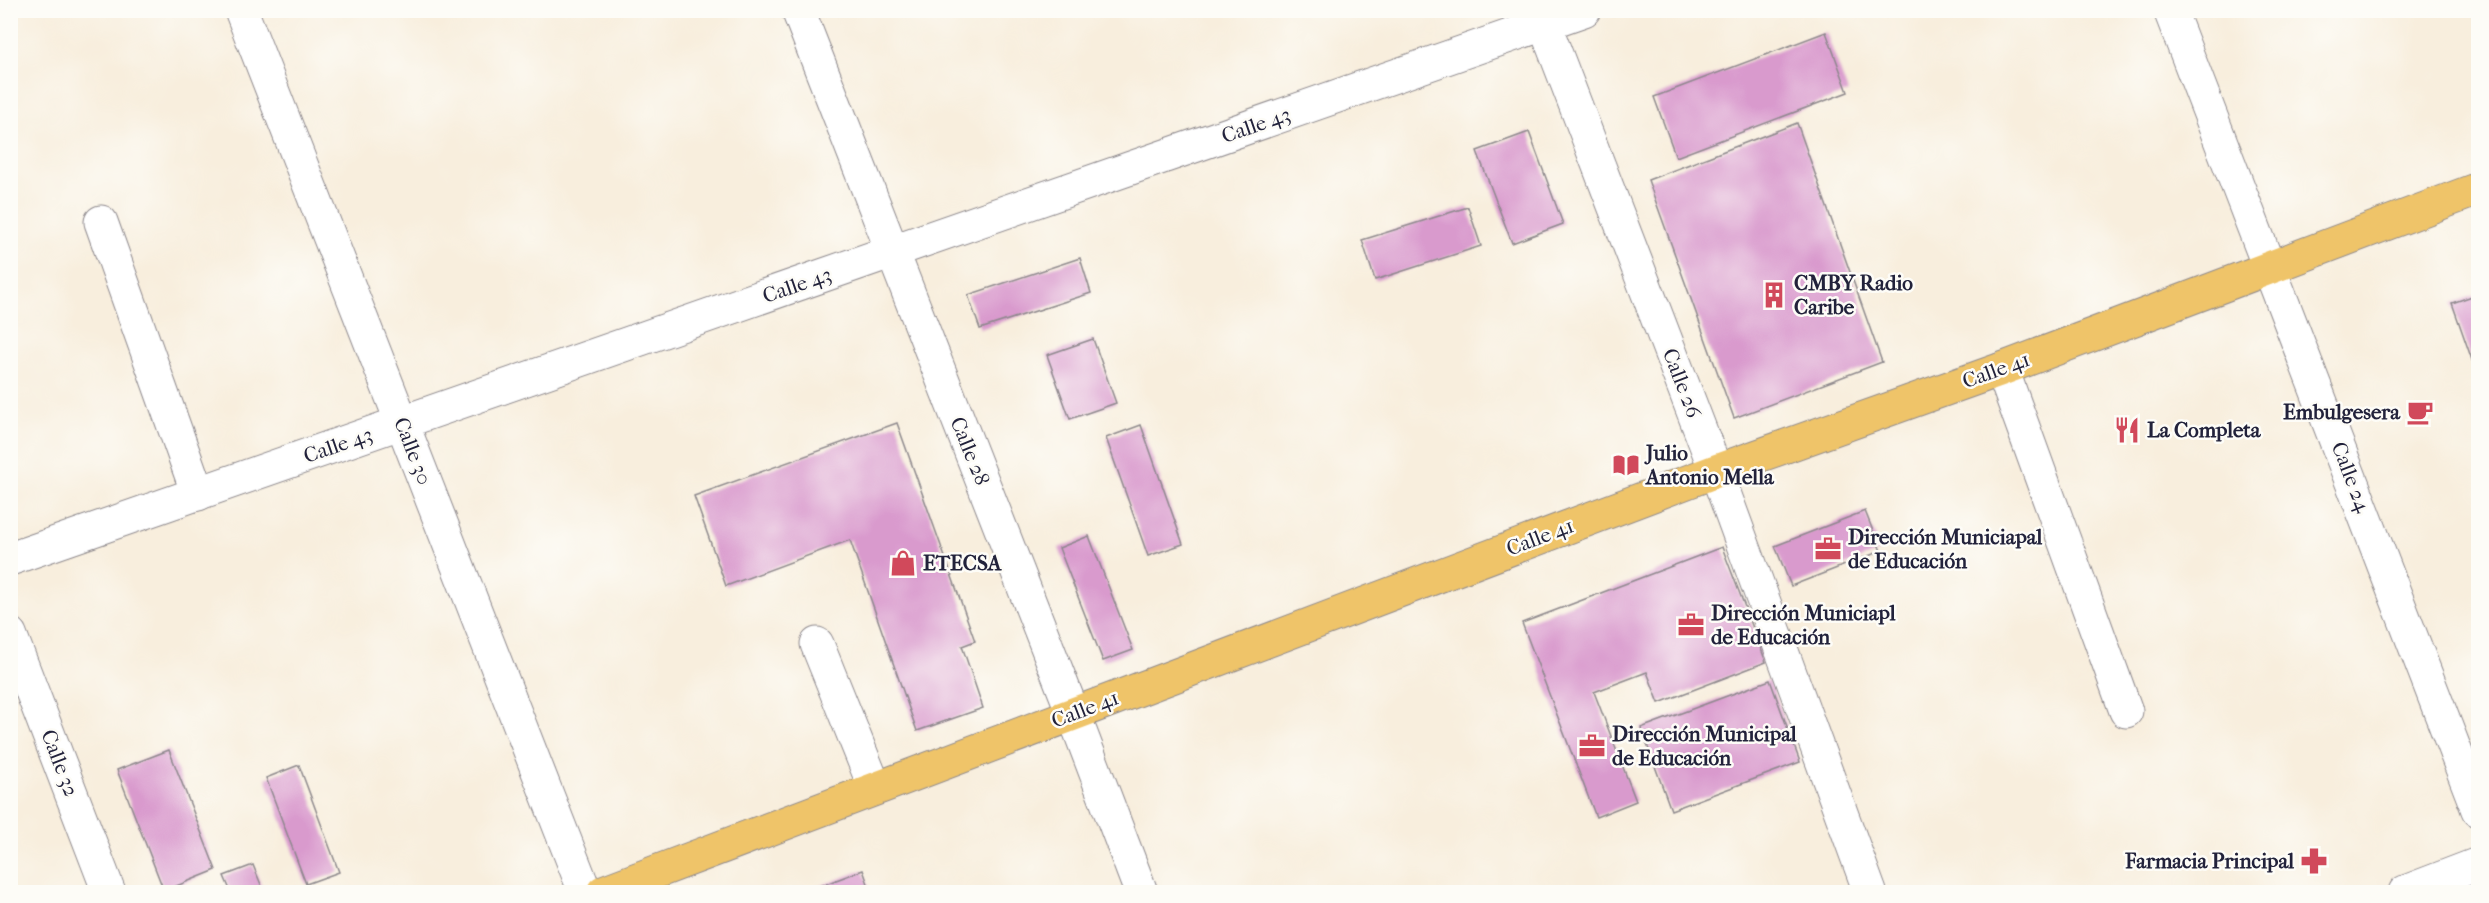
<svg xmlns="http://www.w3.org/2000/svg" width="2489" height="903" viewBox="0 0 2489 903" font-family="'IM FELL French Canon',serif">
	<rect width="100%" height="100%" fill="#fdfcf7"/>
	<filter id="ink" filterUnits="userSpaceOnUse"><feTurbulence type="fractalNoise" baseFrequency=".0167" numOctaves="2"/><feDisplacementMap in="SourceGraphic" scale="12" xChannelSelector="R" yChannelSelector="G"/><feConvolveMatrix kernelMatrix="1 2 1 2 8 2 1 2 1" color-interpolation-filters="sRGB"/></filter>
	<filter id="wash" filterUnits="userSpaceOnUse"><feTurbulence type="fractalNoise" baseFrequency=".008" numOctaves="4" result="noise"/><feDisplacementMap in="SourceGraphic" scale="24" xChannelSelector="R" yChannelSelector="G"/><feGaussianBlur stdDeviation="1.35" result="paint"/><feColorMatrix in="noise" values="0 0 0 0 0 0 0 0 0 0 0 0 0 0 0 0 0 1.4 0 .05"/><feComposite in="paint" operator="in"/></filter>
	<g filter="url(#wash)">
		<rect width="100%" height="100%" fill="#f8eedd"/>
		<g id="blocks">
			<!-- building -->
			<g fill="#d99acd">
				<polygon points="1826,32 1848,92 1676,157 1654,97"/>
				<polygon points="1797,123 1882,362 1734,418 1648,180"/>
				<polygon points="1529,132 1563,224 1512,243 1477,151"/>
				<polygon points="1468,207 1481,246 1375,280 1362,240"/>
				<polygon points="1080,258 1091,293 980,329 968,295"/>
				<polygon points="2478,294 2478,377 2452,303"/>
				<polygon points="1093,339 1116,403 1070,419 1047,355"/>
				<polygon points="897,423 975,641 962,646 983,708 917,731 850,540 726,586 694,496"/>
				<polygon points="1141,425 1183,544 1148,556 1106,438"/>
				<polygon points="1865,511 1881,551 1791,586 1775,546"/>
				<polygon points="1089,536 1133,650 1103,661 1059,548"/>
				<polygon points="1722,547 1766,662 1659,703 1647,672 1594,692 1636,801 1596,817 1522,623"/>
				<polygon points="1770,680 1800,762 1671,810 1641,728"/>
				<polygon points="169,750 216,870 164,891 117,770"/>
				<polygon points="299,765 339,872 306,884 266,778"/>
				<polygon points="253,865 264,892 231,892 224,876"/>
				<polygon points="863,870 871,892 804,892"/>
			</g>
		</g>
	</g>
	<g filter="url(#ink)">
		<use href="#blocks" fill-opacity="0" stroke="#8d888c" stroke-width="1.5"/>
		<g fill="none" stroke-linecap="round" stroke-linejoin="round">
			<!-- minor casing -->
			<g stroke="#8d888c" stroke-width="35">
				<g id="minor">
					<polyline points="241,10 585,892"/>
					<polyline points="798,10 1073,713 1141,892"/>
					<polyline points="1539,10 1716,471 1870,892"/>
					<polyline points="2170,10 2478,810"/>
					<polyline points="101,222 198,494"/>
					<polyline points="2002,369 2126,711"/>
					<polyline points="10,559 1584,10"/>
					<polyline points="10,634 109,892"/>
					<polyline points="817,644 875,788"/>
					<polyline points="2405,892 2478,864"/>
				</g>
			</g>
			<!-- major casing -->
			<g stroke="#8d888c" stroke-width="35">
				<polyline id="major" points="603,892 1716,471 2002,369 2478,189"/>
			</g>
			<!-- minor -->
			<use href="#minor" stroke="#fff" stroke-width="33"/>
			<!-- major -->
			<use href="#major" stroke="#efc469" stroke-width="33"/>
		</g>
	</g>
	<!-- icons -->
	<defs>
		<g id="building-bare" transform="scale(2.07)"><path d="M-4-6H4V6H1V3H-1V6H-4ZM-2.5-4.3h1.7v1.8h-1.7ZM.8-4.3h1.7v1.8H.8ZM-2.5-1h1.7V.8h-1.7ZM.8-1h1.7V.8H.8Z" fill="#d1495b" stroke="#fdfcf7" stroke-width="2.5" paint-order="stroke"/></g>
		<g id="cafe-bare" transform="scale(2.07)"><path d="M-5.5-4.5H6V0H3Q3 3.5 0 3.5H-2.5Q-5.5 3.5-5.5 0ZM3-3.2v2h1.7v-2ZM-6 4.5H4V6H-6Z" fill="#d1495b" stroke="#fdfcf7" stroke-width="2.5" paint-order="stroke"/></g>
		<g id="restaurant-bare" transform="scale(2.07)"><path d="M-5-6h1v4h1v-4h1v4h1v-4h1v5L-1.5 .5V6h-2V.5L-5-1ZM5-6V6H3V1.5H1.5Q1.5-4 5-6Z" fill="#d1495b" stroke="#fdfcf7" stroke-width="2.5" paint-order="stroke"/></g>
		<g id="library-bare" transform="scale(2.07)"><path d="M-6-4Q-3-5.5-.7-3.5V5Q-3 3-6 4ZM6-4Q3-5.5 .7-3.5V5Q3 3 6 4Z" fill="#d1495b" stroke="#fdfcf7" stroke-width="2.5" paint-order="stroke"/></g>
		<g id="office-bare" transform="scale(2.07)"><path d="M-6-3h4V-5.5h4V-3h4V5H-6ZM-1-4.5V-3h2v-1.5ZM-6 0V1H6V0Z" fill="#d1495b" stroke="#fdfcf7" stroke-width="2.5" paint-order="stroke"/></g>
		<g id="shop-bare" transform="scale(2.07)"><path d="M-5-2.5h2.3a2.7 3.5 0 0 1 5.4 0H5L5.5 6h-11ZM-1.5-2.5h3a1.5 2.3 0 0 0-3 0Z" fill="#d1495b" stroke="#fdfcf7" stroke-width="2.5" paint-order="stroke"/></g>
		<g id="pharmacy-bare" transform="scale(2.07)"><path d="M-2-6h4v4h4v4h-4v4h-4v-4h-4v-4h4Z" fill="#d1495b" stroke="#fdfcf7" stroke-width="2.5" paint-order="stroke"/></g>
	</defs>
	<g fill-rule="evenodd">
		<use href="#building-bare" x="1774" y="295"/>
		<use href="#cafe-bare" x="2420" y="412"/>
		<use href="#restaurant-bare" x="2127" y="430"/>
		<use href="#library-bare" x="1626" y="465"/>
		<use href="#office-bare" x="1828" y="549"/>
		<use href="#shop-bare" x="903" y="563"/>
		<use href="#office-bare" x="1691" y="625"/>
		<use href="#office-bare" x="1592" y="746"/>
		<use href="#pharmacy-bare" x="2314" y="861"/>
	</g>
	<g text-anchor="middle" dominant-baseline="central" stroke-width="5" stroke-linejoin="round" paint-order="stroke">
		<!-- street labels -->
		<g font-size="21" fill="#22223b" stroke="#fdfcf7">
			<text transform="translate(1256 125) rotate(-19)">Calle 43</text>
			<text transform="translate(797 285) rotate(-19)">Calle 43</text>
			<text transform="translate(1996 370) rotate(-20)">Calle 41</text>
			<text transform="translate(1682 383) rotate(69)">Calle 26</text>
			<text transform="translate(338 445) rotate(-19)">Calle 43</text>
			<text transform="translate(413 451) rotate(69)">Calle 30</text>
			<text transform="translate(970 451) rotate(68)">Calle 28</text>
			<text transform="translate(2351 477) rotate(69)">Calle 24</text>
			<text transform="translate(1540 537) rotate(-21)">Calle 41</text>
			<text transform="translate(1085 709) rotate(-21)">Calle 41</text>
			<text transform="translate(60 763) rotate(69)">Calle 32</text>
		</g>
		<!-- poi labels -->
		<g font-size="21" font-weight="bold" fill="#22223b" stroke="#fdfcf7" text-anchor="start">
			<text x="1794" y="283">CMBY Radio<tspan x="1794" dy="24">Caribe</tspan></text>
			<text x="2400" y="412" text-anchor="end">Embulgesera</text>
			<text x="2147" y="430">La Completa</text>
			<text x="1646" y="453">Julio<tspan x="1646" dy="24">Antonio Mella</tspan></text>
			<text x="1848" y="537">Dirección Municiapal<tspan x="1848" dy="24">de Educación</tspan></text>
			<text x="923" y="563">ETECSA</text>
			<text x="1711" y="613">Dirección Municiapl<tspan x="1711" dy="24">de Educación</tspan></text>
			<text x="1612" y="734">Dirección Municipal<tspan x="1612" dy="24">de Educación</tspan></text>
			<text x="2294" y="861" text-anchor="end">Farmacia Principal</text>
		</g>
	</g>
	<!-- margin -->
	<rect width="2489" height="903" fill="none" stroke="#fdfcf7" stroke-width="36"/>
</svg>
